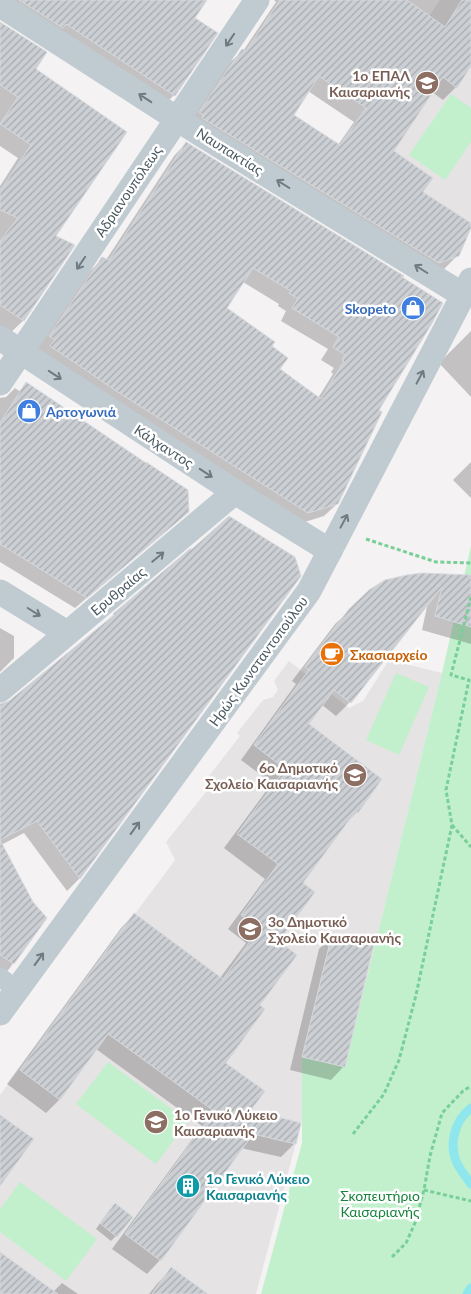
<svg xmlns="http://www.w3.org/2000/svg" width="471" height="1294" viewBox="0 0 471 1294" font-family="Lato,sans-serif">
	<defs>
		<pattern id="building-hatch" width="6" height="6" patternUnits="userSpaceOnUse" patternTransform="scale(1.25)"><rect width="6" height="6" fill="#ccd0d4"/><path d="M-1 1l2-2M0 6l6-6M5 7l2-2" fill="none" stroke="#a8acaf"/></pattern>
	</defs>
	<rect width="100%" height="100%" fill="#f4f2f2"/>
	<!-- education -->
	<g fill="#e5e3e4">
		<polygon points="440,0 471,0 471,223 340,145"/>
		<polygon points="389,660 442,673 345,1067 302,1057 302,1120 256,1294 0,1294 0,1095 175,860 166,842 210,787 206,780 240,736 237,733 263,700 273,697 278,690 274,681 289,661 349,708 363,701"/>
	</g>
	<!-- green -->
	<g fill="#c2f0cd">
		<polygon points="451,94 471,108 471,142 445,180 409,155"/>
		<polygon points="471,546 471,1294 261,1294 302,1143 302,1057 345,1067 442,673"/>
		<polygon points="396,673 429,687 399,755 366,740"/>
		<polygon points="108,1062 188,1121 156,1164 76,1104"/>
		<polygon points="20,1182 97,1239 66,1281 0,1232 0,1209"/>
	</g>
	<!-- shadow -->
	<g fill="#0003" fill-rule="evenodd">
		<polygon points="0,0 205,0 193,18 174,95 161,108"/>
		<path d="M274,0H471V64L456,87L443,100L432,92L393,151L421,193L471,225L458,255L444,269L425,276L187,126L229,63L243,51L276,2ZM308,91L354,122L338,145L292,115Z"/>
		<polygon points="0,24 34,69 54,236 24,320 10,333 0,327 0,186 18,158 0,146"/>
		<path d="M186,143L401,278L377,410L337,504L324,516L295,525L37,349L90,271L102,259L106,260L174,156ZM243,282L279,304L278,306L286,311L281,321L328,349L321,360L334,368L331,372L333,374L318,398L279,369L270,347L226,308Z"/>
		<polygon points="471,331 471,397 439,363"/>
		<polygon points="27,384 188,511 75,608 0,562 0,398 6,397 15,388 19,391"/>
		<polygon points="471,462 471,498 453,480"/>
		<polygon points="190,550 299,576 79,879 67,891 24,833 1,845 32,903 45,918 9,969 0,978 0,705 10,702 103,626"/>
		<polygon points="407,576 471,590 471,644 422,630 428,602 350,702 336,716 321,704 307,724 357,812 344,825 301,884 277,942 258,1005 224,1063 249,1111 295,1143 281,1157 241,1148 160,1260 147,1274 112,1249 202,1126 96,1049 60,1099 46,1113 7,1084 121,928 134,914 220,978 246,943 228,929 265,879 224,848 272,783 241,760 296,684 292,681 335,624 350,610"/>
		<polygon points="0,628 14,636 14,658 0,672"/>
		<polygon points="332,936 344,1066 331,1080 290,1070 319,949"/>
		<polygon points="110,1209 116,1236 111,1241 96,1229"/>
		<polygon points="0,1254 53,1292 62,1283 78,1294 0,1294"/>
		<polygon points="171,1269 206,1294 149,1294 157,1284"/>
	</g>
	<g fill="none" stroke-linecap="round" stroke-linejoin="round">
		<!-- stream -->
		<g stroke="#8fe7ed" stroke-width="9">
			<path d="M471,1108C454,1121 448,1146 458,1165C461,1171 467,1178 471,1184"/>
			<polyline points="467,1294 471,1288"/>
		</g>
	</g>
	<!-- building -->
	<g fill="url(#building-hatch)" stroke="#d6d9dd" fill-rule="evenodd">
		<polygon points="19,0 207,0 195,18 218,33 175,96 66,24 63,28"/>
		<path d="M280,0H407L445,27L462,0H471V66L457,88L443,77L394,151L433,178L423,192L471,223V228L459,256L439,263L202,118L203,115L199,112L242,49L246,51ZM319,76L366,108L340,145L294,115Z"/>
		<polygon points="0,22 47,52 36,69 127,132 56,236 75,245 24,321 0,305 0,241 18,218 0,210 0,191 31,145 0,124 18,97 0,85"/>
		<path d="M186,142L404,276L402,277L443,303L431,325L379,410L382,412L338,504L308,513L124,396L50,346L55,340L49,336L102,257L109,260ZM253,268L291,291L289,293L298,299L292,308L339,337L333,347L345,355L342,360L344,361L321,399L280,369L288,358L272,346L275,342L227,308Z"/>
		<polygon points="26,382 146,463 146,462 188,490 189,512 87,598 0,544 0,423"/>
		<polygon points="229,516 295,557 301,576 80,879 37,821 0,840 33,902 47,918 14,964 0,955 0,704 9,701 114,615 113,614 191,548 191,550"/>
		<polygon points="422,573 471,575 471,627 435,616 442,587 351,703 334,690 309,724 382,779 358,813 355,812 303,883 315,892 279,941 297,955 260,1005 265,1009 226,1063 265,1091 251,1110 301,1123 296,1144 253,1134 161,1261 125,1234 214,1111 108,1034 60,1100 20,1070 134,913 223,979 259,929 241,915 278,864 237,834 285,769 254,745 309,670 305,667 349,609 369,590 385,580 407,575"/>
		<polygon points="332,934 374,944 345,1067 302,1057"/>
		<polygon points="0,1115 34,1139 0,1186"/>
		<polygon points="115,1203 133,1217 117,1237 100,1223"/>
		<polygon points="0,1252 58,1294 0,1294"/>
		<polygon points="171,1267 208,1294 152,1294"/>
	</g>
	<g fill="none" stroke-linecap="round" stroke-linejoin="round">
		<!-- path -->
		<g stroke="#79cf98" stroke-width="3" stroke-dasharray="4 2.5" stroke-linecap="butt">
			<polyline points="366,539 436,562 471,563"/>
			<polyline points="452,825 471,847"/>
			<polyline points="353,1134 384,1094 399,1060 416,995 452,825 446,790 469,680 451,675 471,597"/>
			<polyline points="424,1190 471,1201"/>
			<polyline points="392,1257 406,1243 415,1223 424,1190 430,1156 442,1113 463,1091 471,1086"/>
		</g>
		<!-- pedestrian -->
		<polyline stroke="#c0cbd1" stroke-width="19" points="0,977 17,990"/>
		<!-- minor -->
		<g stroke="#c0cbd1" stroke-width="25">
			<polyline points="0,5 199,133 463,295"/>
			<polyline points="0,338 235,492 330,551"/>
			<polyline points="0,383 257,0"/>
			<polyline points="0,592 67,633"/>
			<polyline points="0,690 235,492"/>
			<polyline points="0,1013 309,591 471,280"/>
		</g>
	</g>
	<!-- one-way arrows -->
	<defs><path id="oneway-shaft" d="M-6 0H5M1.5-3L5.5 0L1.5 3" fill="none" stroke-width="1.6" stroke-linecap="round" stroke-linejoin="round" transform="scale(1.25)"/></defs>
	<g stroke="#6d7a82">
		<use href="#oneway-shaft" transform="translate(230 40) rotate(124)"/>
		<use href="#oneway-shaft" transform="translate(145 98) rotate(-147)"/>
		<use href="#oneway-shaft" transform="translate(283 184) rotate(-148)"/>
		<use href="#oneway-shaft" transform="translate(81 263) rotate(124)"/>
		<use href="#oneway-shaft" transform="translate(421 269) rotate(-148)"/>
		<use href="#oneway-shaft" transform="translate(55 375) rotate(33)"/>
		<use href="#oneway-shaft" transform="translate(420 377) rotate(-62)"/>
		<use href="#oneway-shaft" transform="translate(206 473) rotate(33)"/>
		<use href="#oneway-shaft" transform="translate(344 521) rotate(-62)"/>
		<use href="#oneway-shaft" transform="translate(158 557) rotate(-40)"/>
		<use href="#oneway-shaft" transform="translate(34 612) rotate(32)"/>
		<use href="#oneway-shaft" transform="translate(135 828) rotate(-54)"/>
		<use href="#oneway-shaft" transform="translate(39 959) rotate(-54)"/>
	</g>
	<!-- icons -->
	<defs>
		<g id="school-disc" transform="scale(1.25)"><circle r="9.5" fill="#8d6e63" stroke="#fff"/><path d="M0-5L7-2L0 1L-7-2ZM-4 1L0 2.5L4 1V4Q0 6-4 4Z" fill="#fff"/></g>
		<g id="shop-disc" transform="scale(1.25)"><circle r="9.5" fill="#3f7fe0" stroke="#fff"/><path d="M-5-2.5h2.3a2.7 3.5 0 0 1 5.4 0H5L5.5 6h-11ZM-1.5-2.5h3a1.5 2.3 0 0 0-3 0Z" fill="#fff"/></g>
		<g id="cafe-disc" transform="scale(1.25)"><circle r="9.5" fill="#e8710a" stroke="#fff"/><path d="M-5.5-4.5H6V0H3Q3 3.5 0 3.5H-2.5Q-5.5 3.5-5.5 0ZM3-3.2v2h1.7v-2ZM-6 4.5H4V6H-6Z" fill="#fff"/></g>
		<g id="building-disc" transform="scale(1.25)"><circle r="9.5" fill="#0f9aa8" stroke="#fff"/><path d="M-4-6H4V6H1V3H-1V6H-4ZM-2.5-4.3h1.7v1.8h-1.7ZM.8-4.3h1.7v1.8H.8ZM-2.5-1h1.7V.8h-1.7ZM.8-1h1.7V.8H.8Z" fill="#fff"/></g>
	</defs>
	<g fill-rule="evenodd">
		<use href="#school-disc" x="427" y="83"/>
		<use href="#shop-disc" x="413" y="308"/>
		<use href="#shop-disc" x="29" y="411"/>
		<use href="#cafe-disc" x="332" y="654"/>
		<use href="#school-disc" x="355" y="775"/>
		<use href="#school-disc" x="250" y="929"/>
		<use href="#school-disc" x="156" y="1122"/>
		<use href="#building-disc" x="188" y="1186"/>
	</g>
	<g text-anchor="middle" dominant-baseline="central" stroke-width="5" stroke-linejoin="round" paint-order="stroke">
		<!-- education labels -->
		<g font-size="14" font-weight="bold" fill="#785e54" stroke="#fff" text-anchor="end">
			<text x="410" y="75">1ο ΕΠΑΛ<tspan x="410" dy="16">Καισαριανής</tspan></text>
			<text x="338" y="767">6ο Δημοτικό<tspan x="338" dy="16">Σχολείο Καισαριανής</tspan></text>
			<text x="268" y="921" text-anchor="start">3ο Δημοτικό<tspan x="268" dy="16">Σχολείο Καισαριανής</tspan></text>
			<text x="174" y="1114" text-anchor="start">1ο Γενικό Λύκειο<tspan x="174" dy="16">Καισαριανής</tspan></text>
		</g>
		<!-- street labels -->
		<g font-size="14" fill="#495860" stroke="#fff">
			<text transform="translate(230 151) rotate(32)">Ναυπακτίας</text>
			<text transform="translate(128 191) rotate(-56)">Αδριανουπόλεως</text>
			<text transform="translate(164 446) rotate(33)">Κάλχαντος</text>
			<text transform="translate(118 591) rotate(-40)">Ερυθραίας</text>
			<text transform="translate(258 661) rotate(-54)">Ηρώς Κωνσταντοπούλου</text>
		</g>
		<!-- shop labels -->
		<g font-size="14" font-weight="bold" fill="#366cbe" stroke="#fff" text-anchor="end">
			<text x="396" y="308">Skopeto</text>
			<text x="46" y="411" text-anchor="start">Αρτογωνιά</text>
		</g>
		<!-- food labels -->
		<g font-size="14" font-weight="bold" fill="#c56008" stroke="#fff" text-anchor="start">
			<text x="350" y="654">Σκασιαρχείο</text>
		</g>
		<!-- culture labels -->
		<g font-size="14" font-weight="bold" fill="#0d838f" stroke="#fff" text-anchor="start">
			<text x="206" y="1178">1o Γενικό Λύκειο<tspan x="206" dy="16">Καισαριανής</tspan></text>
		</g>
		<!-- park labels -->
		<g font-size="14" fill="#17833d" stroke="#fff">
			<text x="380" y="1195">Σκοπευτήριο<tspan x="380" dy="16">Καισαριανής</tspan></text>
		</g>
	</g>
</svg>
